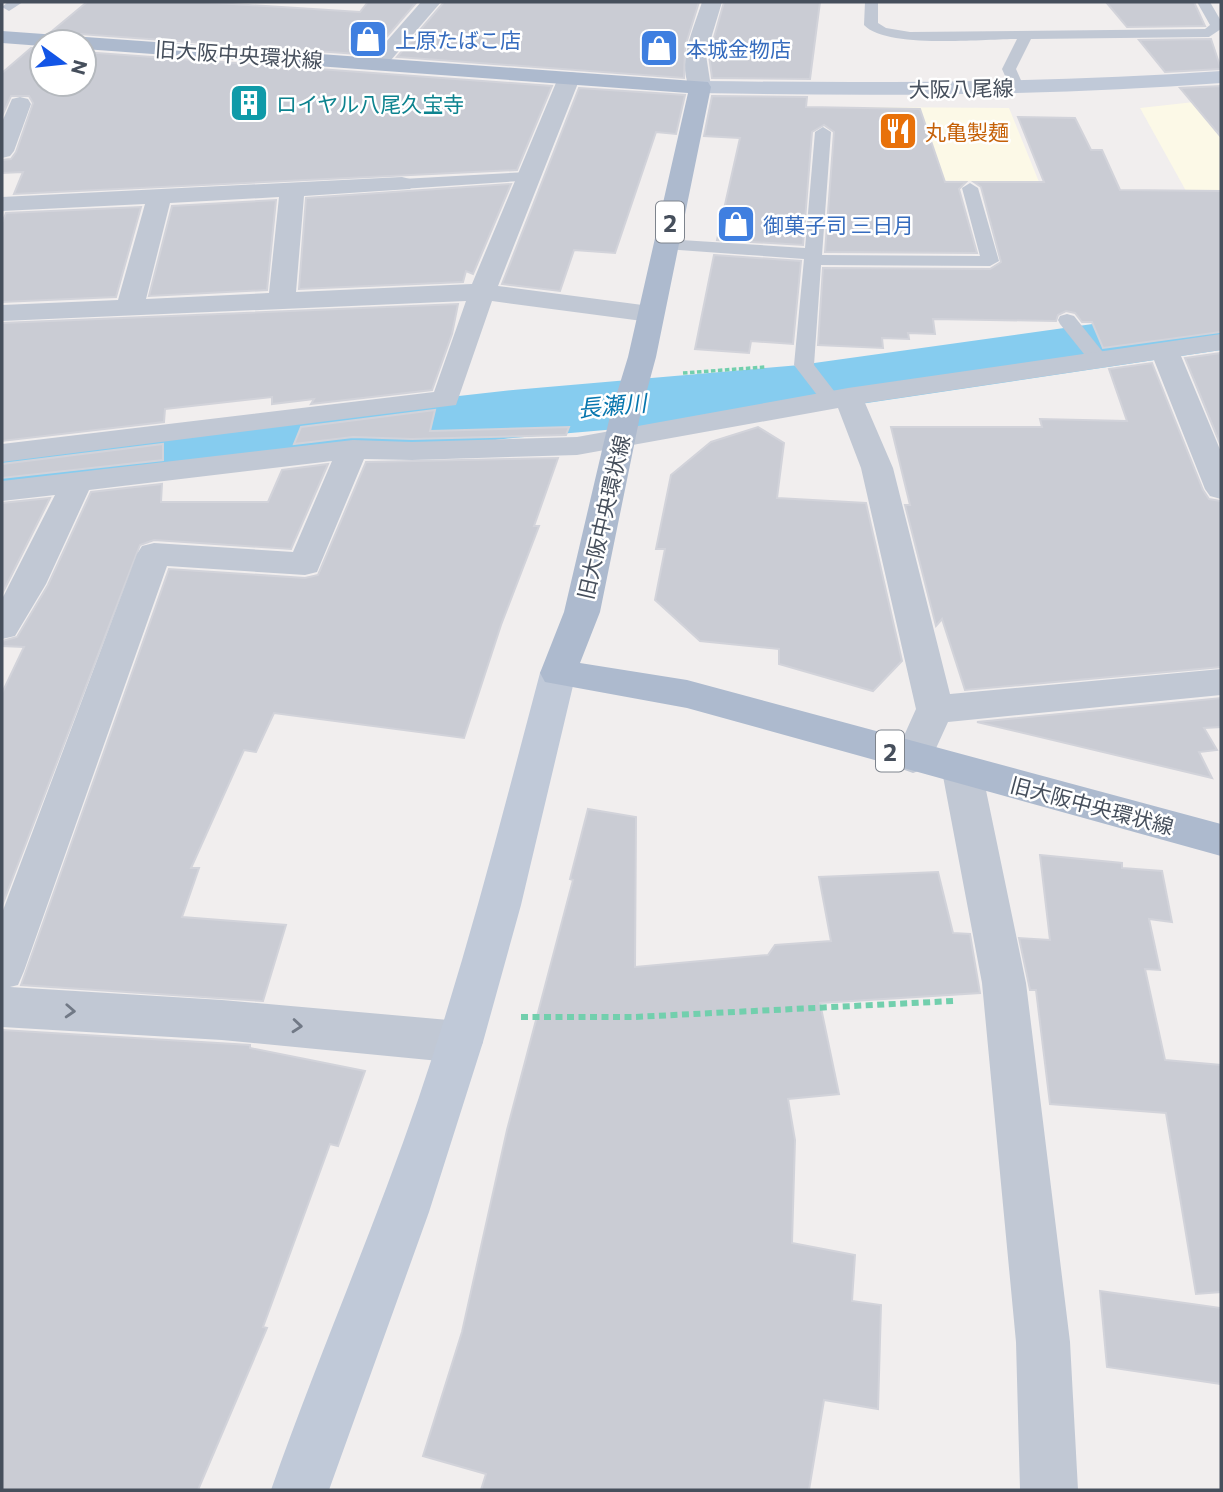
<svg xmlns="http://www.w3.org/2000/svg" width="1223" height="1492" viewBox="0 0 1223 1492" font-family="Commissioner,'Noto Sans JP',sans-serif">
	<rect width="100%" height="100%" fill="#f1eeee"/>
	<!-- commercial -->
	<g fill="#fcf9e7">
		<polygon points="1221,99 1221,254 1140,108"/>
		<polygon points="867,107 1009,108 1039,182 914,180 830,192 832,151 877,151"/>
	</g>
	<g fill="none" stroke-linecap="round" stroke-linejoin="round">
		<!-- river -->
		<polygon fill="#86ccef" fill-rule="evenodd" points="1221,306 1221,350 800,413 513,438 2,499 2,447 513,390 800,365"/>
	</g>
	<!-- building -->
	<g fill="#caccd4" stroke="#d2d3da" stroke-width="2">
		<polygon points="87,2 201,2 360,12 368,2 416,3 371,55 51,32"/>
		<polygon points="444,2 699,2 685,47 684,78 397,57"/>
		<polygon points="724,2 820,2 810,79 712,78 709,55"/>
		<polygon points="1106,2 1194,2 1205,26 1127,27"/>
		<polygon points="1211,39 1221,69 1165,72 1139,40"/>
		<polygon points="31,48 42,49 42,84 84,84 84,52 552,86 517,170 14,194 23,172 2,173 2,160 11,159 16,152 33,103 29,96 11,96 2,116 2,73"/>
		<polygon points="1221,86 1221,137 1180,88"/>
		<polygon points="579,88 685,95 676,134 656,132 615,253 574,250 560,291 502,284"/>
		<polygon points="712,96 807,97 806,107 920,109 945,182 966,182 959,189 977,253 825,252 834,132 824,125 812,132 803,245 717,240 740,138 704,136"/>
		<polygon points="1018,117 1075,118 1091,150 1102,150 1120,190 1221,191 1221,332 1103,348 1092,322 1082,322 1075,313 1066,311 1058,315 1056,321 933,319 935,334 908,333 909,339 882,338 883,348 818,345 823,268 990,269 1001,262 981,187 974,182 1044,182"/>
		<polygon points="511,184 473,274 466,271 463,282 299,289 306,198"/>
		<polygon points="276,200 267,290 149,296 172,206"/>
		<polygon points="141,207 116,297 2,302 2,223 6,213"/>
		<polygon points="714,255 801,261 793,344 751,341 749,353 695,349"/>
		<polygon points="458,304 452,334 432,390 311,404 314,399 272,404 272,397 165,409 164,422 2,441 2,323"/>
		<polygon points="1221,353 1221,446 1185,358"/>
		<polygon points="1152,363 1203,490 1209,499 1221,501 1221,667 965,690 942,619 936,626 905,505 910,505 891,427 1042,427 1040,419 1127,421 1109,369"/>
		<polygon points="435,410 430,431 569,427 566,435 412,439 353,437 294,444 301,427"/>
		<polygon points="758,427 784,443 777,498 866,503 902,661 873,691 779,664 779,649 700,641 655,600 665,549 656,549 671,475 711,442"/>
		<polygon points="163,444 163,460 2,478 2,464"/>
		<polygon points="558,458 534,526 539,526 501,625 464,738 274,713 256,752 244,750 191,868 199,868 182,917 286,925 263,1001 21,985 169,569 305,578 318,575 366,462"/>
		<polygon points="328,464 291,549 154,540 140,545 2,906 2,693 24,647 2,646 2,641 17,637 48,585 91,492 162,484 161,502 268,502 282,470"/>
		<polygon points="50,498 2,594 2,503"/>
		<polygon points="1221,698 1221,727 1204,728 1217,750 1199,752 1212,778 977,722"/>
		<polygon points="588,809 636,817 635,967 768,955 775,945 831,941 819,877 938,872 953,933 970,934 980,993 820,1003 839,1094 788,1099 795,1140 792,1243 855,1255 852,1301 881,1305 878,1409 824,1400 809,1490 481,1490 486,1474 423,1456 462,1332 507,1130 573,880 570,879"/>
		<polygon points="1040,855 1122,863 1122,868 1162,871 1172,922 1149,919 1160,970 1145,969 1165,1060 1221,1065 1221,1292 1196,1294 1166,1113 1050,1104 1036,990 1030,990 1019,938 1050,940"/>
		<polygon points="2,1030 250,1045 250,1048 365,1071 338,1146 330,1144 263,1327 267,1328 198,1490 2,1490"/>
		<polygon points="1100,1291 1221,1308 1221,1384 1107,1367"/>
	</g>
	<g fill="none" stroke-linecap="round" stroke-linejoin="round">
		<!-- path-far1 -->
		<polyline stroke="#72cfad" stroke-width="3.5" stroke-dasharray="4.5 2.5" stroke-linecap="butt" points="683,373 765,367"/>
		<!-- path -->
		<polyline stroke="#72cfad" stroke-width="6" stroke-dasharray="7 4.5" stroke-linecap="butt" points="521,1017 634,1017 953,1001"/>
		<!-- lane -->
		<g fill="#c1c8d4" fill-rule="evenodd">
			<polygon points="8,2 23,2 9,11 2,7"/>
			<path d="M865,2H878V23L886,28L910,32L1205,29L1210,25L1197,2H1210L1221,21V29L1209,37L1031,39L1016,69L1024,87L1017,91L1010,87L1002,69L1017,39C983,39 886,49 864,25Z"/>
			<polygon points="823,127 831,132 822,255 980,256 962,188 970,183 978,188 999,261 990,266 821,265 814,365 841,400 838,404 824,404 794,365 804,259 665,249 656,244 665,239 805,248 815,132"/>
			<polygon points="528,172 534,174 536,177 534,180 402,189 394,184 402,179"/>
			<polygon points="1067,314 1074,316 1106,356 1109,360 1106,364 1092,364 1060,324 1058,320 1060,316"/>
		</g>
		<!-- street -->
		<g fill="#c1c8d4" fill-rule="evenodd">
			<polygon points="421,2 441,2 385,67 371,67 368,63 371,59"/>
			<path d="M702,2H722L706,55L711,87L708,92H692C675,66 694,28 702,2Z"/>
			<path d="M569,72L577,73L580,78L498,286L650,306L660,308L664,314L660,320L650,322L492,301L456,405L2,462V444L434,392L466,301L2,321V305L118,300L145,204L2,211V197L402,177L410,179L414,184L410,189L304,196L296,292L472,284L558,78L561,73ZM279,197L269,293L146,299L170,203Z"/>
			<polygon points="20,97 28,99 31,104 14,151 10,156 2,158 2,122 12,99"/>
			<polygon points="1221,334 1221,350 1181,356 1221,452 1221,499 1210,496 1205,489 1154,360 865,403 893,468 950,694 1221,669 1221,695 948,722 927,768 913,773 899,768 894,758 916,709 861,468 838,408 577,455 412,460 364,459 317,572 305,575 167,566 24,971 18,985 10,987 222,1000 460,1021 476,1027 483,1042 476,1057 460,1063 222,1040 2,1027 2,913 137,554 142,546 154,543 293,552 332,461 89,490 46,584 15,636 2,639 2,599 55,495 2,501 2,481 353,440 412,442 577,437 848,388"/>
			<polygon points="962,756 976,760 982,771 1026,983 1070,1342 1078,1490 1020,1490 1016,1342 982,983 942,771 948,760"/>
		</g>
		<!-- secondary -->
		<g fill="#c0c9d8" fill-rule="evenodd">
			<path d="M1221,71V83C1048,96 874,96 700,93L692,92L689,87L692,82L700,81C874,83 1048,83 1221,71Z"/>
			<path d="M558,660L571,664L576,673L521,905L483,1042L429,1212L329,1490H271C317,1359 373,1231 418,1100C466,959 502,816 540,673L545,664Z"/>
		</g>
		<!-- primary -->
		<polygon fill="#adbace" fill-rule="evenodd" points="2,31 708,82 711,87 656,357 640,416 600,612 580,663 687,680 1221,824 1221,856 687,708 545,682 540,673 564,612 610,416 628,357 688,93 84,49 84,42 42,42 42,46 2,43"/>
	</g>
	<!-- one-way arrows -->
	<defs><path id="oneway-chevron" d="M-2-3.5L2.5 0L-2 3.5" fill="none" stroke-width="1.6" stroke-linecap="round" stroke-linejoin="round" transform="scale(1.75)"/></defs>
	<g stroke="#717986">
		<use href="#oneway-chevron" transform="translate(70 1011) rotate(3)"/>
		<use href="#oneway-chevron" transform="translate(297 1026) rotate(5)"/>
	</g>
	<!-- icons -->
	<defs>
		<g id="shop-square" transform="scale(2.0125)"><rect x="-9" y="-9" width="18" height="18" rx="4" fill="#3f7fe0" stroke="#fff"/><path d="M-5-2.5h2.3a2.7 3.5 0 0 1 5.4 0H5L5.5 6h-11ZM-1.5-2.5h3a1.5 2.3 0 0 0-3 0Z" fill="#fff"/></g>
		<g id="building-square" transform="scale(2.0125)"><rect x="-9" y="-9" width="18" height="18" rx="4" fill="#0f9aa8" stroke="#fff"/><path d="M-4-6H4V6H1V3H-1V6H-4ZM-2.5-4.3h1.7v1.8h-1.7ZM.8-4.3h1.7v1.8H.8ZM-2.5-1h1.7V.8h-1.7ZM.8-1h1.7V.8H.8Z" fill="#fff"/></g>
		<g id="restaurant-square" transform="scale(2.0125)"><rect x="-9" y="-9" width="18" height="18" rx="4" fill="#e8710a" stroke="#fff"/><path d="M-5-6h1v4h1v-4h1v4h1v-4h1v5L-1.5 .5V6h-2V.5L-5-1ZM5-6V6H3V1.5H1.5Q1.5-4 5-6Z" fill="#fff"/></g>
	</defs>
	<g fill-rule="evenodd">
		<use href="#shop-square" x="368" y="39"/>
		<use href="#shop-square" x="659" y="48"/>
		<use href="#building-square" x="249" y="103"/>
		<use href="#restaurant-square" x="898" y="131"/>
		<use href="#shop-square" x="736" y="224"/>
	</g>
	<g text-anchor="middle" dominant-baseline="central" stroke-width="5" stroke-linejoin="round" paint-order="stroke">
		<!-- far-shop labels -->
		<g font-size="21" fill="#366cbe" stroke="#fff" text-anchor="start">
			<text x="395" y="39">上原たばこ店</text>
			<text x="686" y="48">本城金物店</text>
			<text x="763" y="224">御菓子司 三日月</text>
		</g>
		<!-- far-street labels -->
		<g font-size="21" fill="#464f5c" stroke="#fff">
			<text transform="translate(239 54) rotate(4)">旧大阪中央環状線</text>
			<text transform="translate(961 88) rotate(-1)">大阪八尾線</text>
			<text transform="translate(603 517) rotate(-77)">旧大阪中央環状線</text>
			<text transform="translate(1092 805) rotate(15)">旧大阪中央環状線</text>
		</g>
		<!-- far-culture labels -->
		<g font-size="21" fill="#0d838f" stroke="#fff" text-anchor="start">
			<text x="276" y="103">ロイヤル八尾久宝寺</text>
		</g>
		<!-- far-food labels -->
		<g font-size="21" fill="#c56008" stroke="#fff" text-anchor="start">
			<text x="925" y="131">丸亀製麺</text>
		</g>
		<!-- far-water labels -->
		<g font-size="23" font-style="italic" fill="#0776ae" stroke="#fff">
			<text transform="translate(612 405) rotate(-5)">長瀬川</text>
		</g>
		<!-- shield labels -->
		<g fill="#fff" stroke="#7e848d" stroke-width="2">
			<rect x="656" y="201.5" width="28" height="41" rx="5"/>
			<rect x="876" y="730.5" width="28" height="41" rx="5"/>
		</g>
		<g font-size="24" font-weight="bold" fill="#464f5c">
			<text x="670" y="222">2</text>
			<text x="890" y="751">2</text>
		</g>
	</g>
	<!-- border -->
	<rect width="1223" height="1492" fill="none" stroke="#464f5c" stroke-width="7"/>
	<!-- north arrow -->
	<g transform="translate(63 63) rotate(105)"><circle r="33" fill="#ffffff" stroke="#b5b9be" stroke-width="2"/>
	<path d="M0-5L12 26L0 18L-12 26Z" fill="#1355e6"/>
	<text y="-10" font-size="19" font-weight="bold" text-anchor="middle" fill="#464f5c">N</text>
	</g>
</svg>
